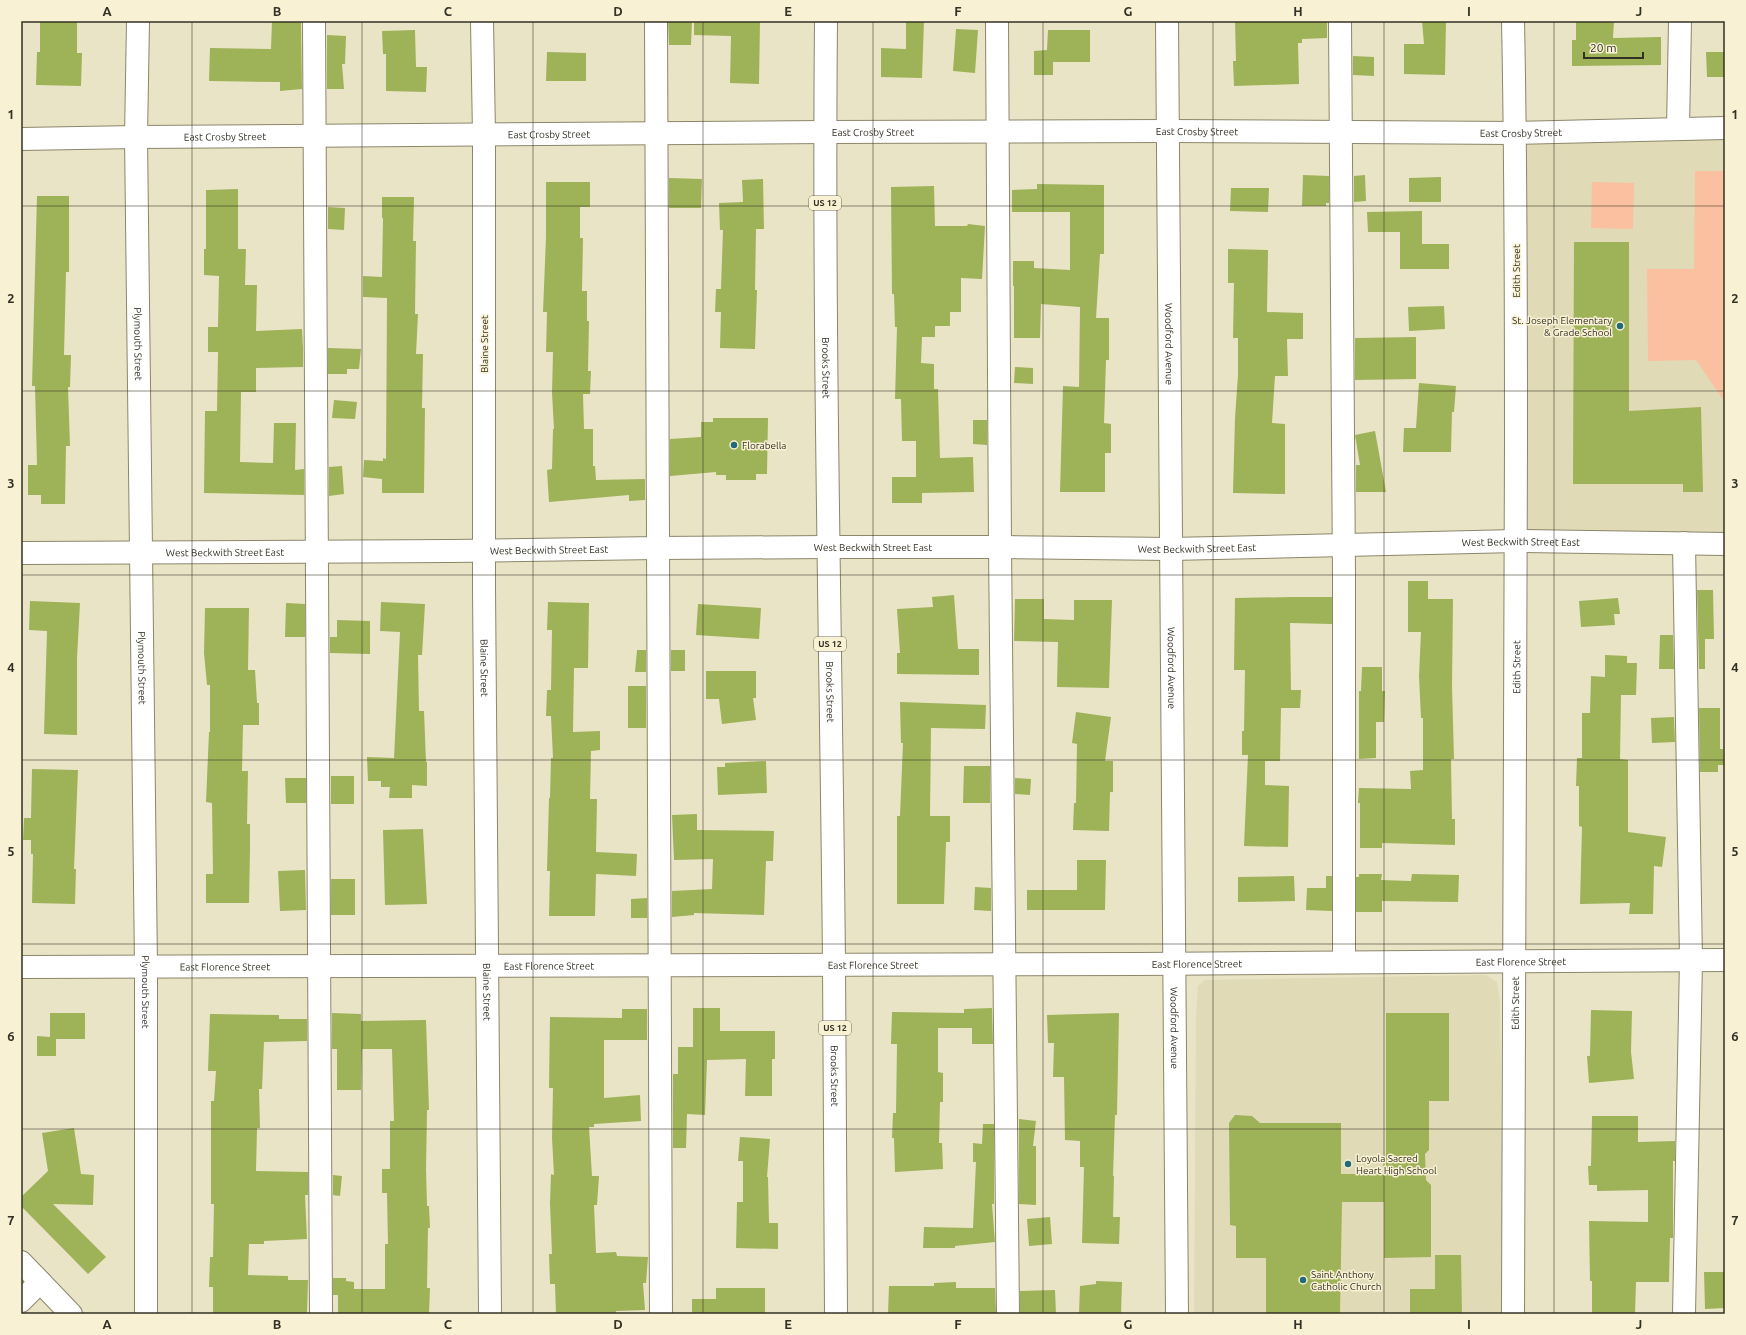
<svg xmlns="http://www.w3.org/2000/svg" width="1746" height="1335" viewBox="0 0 1746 1335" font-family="Ubuntu,sans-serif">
	<rect width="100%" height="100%" fill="#eae4c7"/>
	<!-- built -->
	<g fill="#e1dab6">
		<polygon points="1725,127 1725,542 1516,541 1515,133"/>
		<polygon points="1486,975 1497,982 1500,1002 1504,1314 1194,1314 1196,1015 1198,986 1205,980"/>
	</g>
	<!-- green -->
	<g fill="#fbc09f">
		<polygon points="1695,171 1725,171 1725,402 1696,360 1648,361 1647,269 1694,269"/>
		<polygon points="1592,182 1634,183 1633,229 1591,228"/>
	</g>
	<!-- building -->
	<g fill="#9eb258">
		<polygon points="40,21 77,21 77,53 82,53 81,86 36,85 37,52 40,52"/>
		<polygon points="272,21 301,21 302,89 280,91 280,82 209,81 210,48 271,49"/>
		<polygon points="668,21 692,21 691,45 669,45"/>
		<polygon points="694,21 760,21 759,84 730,83 731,36 694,35"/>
		<polygon points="906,21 924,21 922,78 881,77 881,48 906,49"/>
		<polygon points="1235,21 1327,21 1327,38 1302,39 1302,43 1298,43 1299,84 1234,86 1233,61 1236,61"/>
		<polygon points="1422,21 1446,21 1445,75 1404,74 1404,44 1424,44"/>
		<polygon points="1576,21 1614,21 1613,38 1661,37 1661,65 1572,66 1572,40 1576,40"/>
		<polygon points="956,29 978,30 975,73 953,71"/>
		<polygon points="415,30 416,67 427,67 426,92 386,91 386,54 383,54 382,31"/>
		<polygon points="1048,30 1090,30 1090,62 1053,62 1053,75 1034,75 1034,51 1047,50"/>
		<polygon points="327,35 346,36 345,64 342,64 344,89 327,89"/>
		<polygon points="547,52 586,53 586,81 546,81"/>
		<polygon points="1706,52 1725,52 1725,77 1707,77"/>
		<polygon points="1353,56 1374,57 1374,76 1353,75"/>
		<polygon points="1303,175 1329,176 1329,203 1326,203 1326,206 1302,206"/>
		<polygon points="1365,175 1366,201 1354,202 1354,176"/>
		<polygon points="1441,177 1441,202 1409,202 1409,178"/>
		<polygon points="669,178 702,179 701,208 669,208"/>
		<polygon points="763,179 764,229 756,229 755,290 757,290 755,349 720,348 721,312 715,312 716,289 721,289 723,230 720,230 719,203 743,202 742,180"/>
		<polygon points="546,182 590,182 590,207 580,207 580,238 583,238 582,291 587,291 587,321 589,321 588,371 591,371 590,394 583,394 584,429 593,429 593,466 595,466 596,480 645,479 645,500 629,501 629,495 549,502 547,470 552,469 553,429 554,429 552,393 553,352 546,352 547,312 543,312 546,237"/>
		<polygon points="1037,184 1104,185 1104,254 1100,254 1096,318 1109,318 1109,360 1106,360 1104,423 1111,424 1111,453 1105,453 1105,492 1060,492 1063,386 1079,387 1080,307 1041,304 1040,338 1014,338 1014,286 1013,286 1013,261 1034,261 1034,268 1070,270 1070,212 1012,212 1012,190 1037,189"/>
		<polygon points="934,186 935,226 967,226 968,224 985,226 982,279 961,278 961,312 950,312 950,326 935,326 935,337 922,337 921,363 934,364 934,389 938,389 940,458 973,457 974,492 922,493 922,503 892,503 892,477 916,477 916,441 902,441 901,399 895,399 897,327 895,327 894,294 892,294 891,187"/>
		<polygon points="1231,188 1269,188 1268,212 1230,211"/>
		<polygon points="238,189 238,249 246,249 245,285 257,285 256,331 302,329 303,348 303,367 256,368 256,392 241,392 240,462 273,463 274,423 296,423 295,470 304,469 304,495 204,493 205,411 217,411 218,352 208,352 208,327 218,327 219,276 204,275 204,249 206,249 206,190"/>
		<polygon points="37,196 69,196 69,272 66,272 64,355 71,355 70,387 68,387 70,446 66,446 65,504 41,504 41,495 28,495 28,465 37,465 35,386 32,386"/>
		<polygon points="382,197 414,197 413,241 416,241 415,314 418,314 416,354 423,354 422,408 425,408 424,493 382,493 382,479 363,477 364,460 383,461 383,458 386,459 387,298 363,297 363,276 382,277 383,218 382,218"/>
		<polygon points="328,207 345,208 344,230 328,229"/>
		<polygon points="1422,211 1422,244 1449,244 1449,269 1400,269 1400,232 1368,232 1367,212"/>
		<polygon points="1574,242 1629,242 1629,411 1701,407 1703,492 1683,492 1683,484 1573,484"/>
		<polygon points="1228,249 1268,250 1267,312 1303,313 1303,339 1287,339 1288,376 1275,376 1272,423 1285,424 1285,494 1233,493 1235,418 1238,375 1238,338 1233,338 1234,283 1228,283"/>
		<polygon points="1444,306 1445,329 1409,331 1408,307"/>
		<polygon points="1416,337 1416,379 1355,380 1355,338"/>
		<polygon points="328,348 361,349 359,369 347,369 347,374 328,374"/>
		<polygon points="1015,367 1033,368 1033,384 1014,383"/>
		<polygon points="1419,383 1456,386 1454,412 1452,412 1451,452 1403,452 1404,428 1416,428"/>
		<polygon points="334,400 357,402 355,419 332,418"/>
		<polygon points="713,418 768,418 767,474 756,474 756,480 726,480 726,475 716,475 716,472 670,476 670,439 701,437 701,422 713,422"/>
		<polygon points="973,420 987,420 987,445 973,444"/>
		<polygon points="1375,431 1386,492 1356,492 1356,465 1360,465 1355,435"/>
		<polygon points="342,466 344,494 329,496 329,467"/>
		<polygon points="1408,581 1428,581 1428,599 1453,599 1452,686 1454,759 1451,759 1452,819 1455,819 1455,845 1382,843 1382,848 1360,848 1360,803 1358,803 1359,788 1411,789 1410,771 1423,770 1423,718 1421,718 1419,676 1421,632 1408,632"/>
		<polygon points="1697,590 1713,590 1714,639 1705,639 1705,669 1699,669"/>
		<polygon points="954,595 958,649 979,649 979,675 897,674 897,653 900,653 897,609 933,607 932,597"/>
		<polygon points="1294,597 1332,597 1332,624 1290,623 1291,690 1301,690 1300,708 1281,708 1280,761 1265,761 1265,785 1289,786 1288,847 1244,846 1248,755 1242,755 1242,731 1244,731 1245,670 1234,670 1235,598"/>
		<polygon points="1618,598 1620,614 1614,614 1615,625 1581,627 1579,601"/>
		<polygon points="1015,599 1044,599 1044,619 1074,620 1074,600 1112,600 1109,688 1057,687 1058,642 1014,641"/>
		<polygon points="30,601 80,603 77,658 77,735 44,734 47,631 29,630"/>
		<polygon points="381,602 425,604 422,655 418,655 419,711 424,711 426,762 427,762 427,786 412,785 412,798 389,798 390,787 381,787 381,781 368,781 367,757 394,758 400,632 380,631"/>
		<polygon points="548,602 589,603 588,668 574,668 573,732 600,731 600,750 591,751 590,799 597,799 596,852 637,854 636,876 596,874 595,916 549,916 550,871 547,871 549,798 550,798 551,758 553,758 551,716 546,716 547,690 551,690 552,630 547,630"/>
		<polygon points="286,603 305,604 305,637 285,637"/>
		<polygon points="698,604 761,608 759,639 696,635"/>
		<polygon points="205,608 249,608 248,670 255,670 257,703 259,703 259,725 243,725 242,771 248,771 247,824 250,824 250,849 249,903 206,903 206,874 213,874 212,803 206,802 209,732 210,732 210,685 207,685 204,653"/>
		<polygon points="337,620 370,621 370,654 330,653 330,637 337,637"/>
		<polygon points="1660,635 1673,635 1674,669 1659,669"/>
		<polygon points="637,650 646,650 646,672 635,672"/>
		<rect x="671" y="650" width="14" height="21"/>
		<polygon points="1605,655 1627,656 1627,663 1637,663 1636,695 1621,695 1620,759 1628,760 1628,832 1666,837 1662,867 1654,866 1653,914 1629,914 1630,903 1580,904 1582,827 1579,826 1579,786 1576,786 1577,758 1582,758 1582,713 1590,713 1591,676 1605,677"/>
		<polygon points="1362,667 1382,667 1382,691 1385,691 1384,722 1376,722 1376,758 1359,759 1359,691 1361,691"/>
		<polygon points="706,671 756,671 756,698 753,698 756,720 722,724 719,699 706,699"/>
		<rect x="628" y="686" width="18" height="42"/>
		<polygon points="900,702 986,705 985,729 931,728 930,816 950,816 950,842 946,842 944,904 897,904 897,816 900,816 903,743 901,743"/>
		<polygon points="1699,708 1720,708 1720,749 1723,749 1724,765 1718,765 1718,772 1700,772"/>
		<polygon points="1076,712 1111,717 1105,761 1113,761 1113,792 1110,792 1109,831 1073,830 1074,803 1076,803 1077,744 1072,743"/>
		<polygon points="1674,717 1675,742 1652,743 1651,718"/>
		<polygon points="766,761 767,793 718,795 717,767 725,767 725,763"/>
		<polygon points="964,766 990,766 990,803 963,803"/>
		<polygon points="32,769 78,770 74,869 76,869 75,904 32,903 33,854 31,854 31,840 23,840 24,818 31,818"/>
		<rect x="331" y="776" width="23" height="28"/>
		<polygon points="285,778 306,778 306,803 286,803"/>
		<polygon points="1015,778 1031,779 1030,795 1015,794"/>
		<polygon points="697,814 697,830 774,831 773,861 766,861 764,915 694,913 694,915 672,917 672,891 712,889 713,859 674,860 672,815"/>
		<polygon points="423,829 427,904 385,905 383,830"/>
		<polygon points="1077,860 1106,860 1105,910 1027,910 1027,890 1077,890"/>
		<polygon points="305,870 306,910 280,911 278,871"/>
		<polygon points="1359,874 1382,874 1381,880 1411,881 1412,874 1459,875 1458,902 1382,901 1382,912 1356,912 1356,877 1359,877"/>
		<polygon points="1294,876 1295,901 1238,902 1238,877"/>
		<polygon points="1326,876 1332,876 1332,911 1306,910 1307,888 1326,888"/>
		<rect x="331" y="879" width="24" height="36"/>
		<polygon points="975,887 991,888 991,911 974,910"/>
		<polygon points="647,898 647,918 631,918 631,899"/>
		<polygon points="693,1008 720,1008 720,1031 775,1031 775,1059 772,1059 772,1096 745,1096 746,1059 707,1060 705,1115 687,1114 686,1148 673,1148 673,1074 678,1074 678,1047 693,1047"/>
		<polygon points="992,1008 993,1044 972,1044 972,1028 938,1028 938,1072 943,1073 943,1102 940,1102 939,1143 942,1143 943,1169 895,1172 894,1138 892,1138 893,1113 896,1113 897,1044 891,1044 892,1012 964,1013 964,1009"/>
		<polygon points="622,1009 647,1009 647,1040 604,1040 604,1098 640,1095 641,1121 594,1124 594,1127 589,1127 592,1176 599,1176 597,1205 594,1205 596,1253 616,1252 617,1256 648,1257 646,1283 643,1283 645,1310 616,1311 616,1314 556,1314 555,1284 550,1284 549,1254 552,1254 550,1203 551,1174 554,1175 552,1138 553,1088 549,1088 550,1017 622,1018"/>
		<polygon points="1591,1010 1632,1011 1631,1052 1634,1079 1589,1083 1587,1056 1590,1056"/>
		<polygon points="50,1013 85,1013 85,1039 56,1039 56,1056 37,1056 37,1036 50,1037"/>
		<polygon points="332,1013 361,1014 361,1021 426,1020 429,1110 427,1110 426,1169 427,1206 429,1206 430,1228 428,1228 427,1288 430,1288 429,1314 338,1314 338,1295 333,1295 333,1278 346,1278 346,1281 354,1282 354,1289 385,1289 385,1244 388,1244 387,1193 382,1193 382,1169 390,1169 390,1121 394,1121 392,1049 362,1049 361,1090 337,1090 337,1049 332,1049"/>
		<polygon points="1119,1013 1117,1115 1115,1115 1113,1176 1114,1176 1113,1217 1120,1217 1119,1244 1082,1243 1084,1167 1080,1167 1080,1141 1065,1140 1064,1077 1053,1077 1054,1043 1048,1043 1047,1015"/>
		<polygon points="1386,1013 1449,1013 1449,1101 1429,1101 1429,1150 1425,1154 1426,1180 1431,1185 1431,1257 1384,1258 1384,1202 1342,1202 1340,1314 1266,1314 1266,1258 1236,1258 1236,1226 1230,1225 1229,1123 1235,1115 1252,1116 1260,1123 1341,1123 1341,1174 1386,1174"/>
		<polygon points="210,1014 279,1015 279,1019 307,1019 307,1041 264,1042 262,1089 259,1089 260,1128 257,1128 256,1171 308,1172 308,1195 305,1195 307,1239 264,1241 264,1244 249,1244 248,1275 288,1276 288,1280 308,1280 307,1314 213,1314 213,1287 209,1287 210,1257 213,1257 214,1204 211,1204 211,1101 214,1101 216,1071 208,1071"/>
		<polygon points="1592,1116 1638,1116 1638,1142 1675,1141 1675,1161 1673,1161 1673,1238 1670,1238 1669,1282 1636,1282 1635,1314 1592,1314 1592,1281 1590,1281 1589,1221 1648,1222 1648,1190 1597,1191 1597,1185 1589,1185 1588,1166 1591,1166"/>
		<polygon points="1019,1119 1036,1121 1033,1146 1036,1146 1036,1205 1019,1204"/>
		<polygon points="983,1124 994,1124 994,1204 992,1204 995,1242 955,1246 955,1248 923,1248 924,1227 973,1228 976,1162 973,1162 973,1143 982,1144"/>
		<polygon points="74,1128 81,1174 94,1175 93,1205 53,1204 106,1257 88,1274 21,1206 21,1197 48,1171 42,1133"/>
		<polygon points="740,1137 770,1139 767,1177 768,1177 769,1223 778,1223 778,1249 736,1248 737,1202 743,1202 743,1161 738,1161"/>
		<polygon points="333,1175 342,1176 340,1196 333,1195"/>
		<polygon points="1050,1217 1052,1244 1029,1246 1027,1219"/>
		<polygon points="1435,1255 1461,1255 1462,1314 1410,1314 1410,1289 1435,1289"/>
		<polygon points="1704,1272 1725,1272 1725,1308 1705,1309"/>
		<polygon points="1096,1281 1122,1282 1121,1314 1079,1314 1080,1286 1096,1284"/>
		<polygon points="956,1282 956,1288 995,1288 996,1314 888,1314 889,1286 934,1286 934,1283"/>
		<polygon points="716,1288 765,1288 765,1314 692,1314 692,1299 716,1299"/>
		<polygon points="1055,1290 1056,1314 1020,1314 1020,1291"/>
	</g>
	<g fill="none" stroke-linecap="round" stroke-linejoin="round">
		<!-- minor casing -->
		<g stroke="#8c866b" stroke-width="24">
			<g id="minor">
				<path id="s1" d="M138,21L136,137L146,967V1314"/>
				<polyline points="314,21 321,1314"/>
				<path id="s2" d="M482,21L484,135V588L490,1314"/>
				<polyline points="656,21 661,1314"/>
				<polyline points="997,21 1000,547 1008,1314"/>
				<path id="s3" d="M1167,21L1177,1314"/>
				<polyline points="1340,21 1344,576 1344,962"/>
				<polyline points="1678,129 1680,21"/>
				<path id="s4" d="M21,139L136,137L825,132L1169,131L1515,133L1725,128"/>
				<polyline points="1684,543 1691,960 1684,1314"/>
				<path id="s5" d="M21,553L451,551L657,548L828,547H1000L1171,549L1516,541L1725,544"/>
				<path id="s6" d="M21,967L1138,964L1725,960"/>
				<polyline points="21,1301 40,1282"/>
				<path id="s7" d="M1513,1314C1515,1024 1517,734 1516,443C1516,303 1516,162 1513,21"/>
			</g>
		</g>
		<!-- major casing -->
		<g stroke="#8c866b" stroke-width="24">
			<polyline id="major" points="21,1262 71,1314"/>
		</g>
		<!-- highway casing -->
		<g stroke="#8c866b" stroke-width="24">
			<g id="highway">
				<path id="s8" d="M826,21C823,335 831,649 834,963C835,1080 836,1197 836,1314"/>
			</g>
		</g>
		<!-- minor -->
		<use href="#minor" stroke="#fff" stroke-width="22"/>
		<!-- major -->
		<use href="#major" stroke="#fff" stroke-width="22"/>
		<!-- highway -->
		<use href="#highway" stroke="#fff" stroke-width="22"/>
	</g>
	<!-- grid -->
	<path fill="none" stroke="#333025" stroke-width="1" stroke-opacity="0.55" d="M192,21V1314M362,21V1314M533,21V1314M703,21V1314M873,21V1314M1043,21V1314M1213,21V1314M1384,21V1314M1554,21V1314M21,206H1725M21,391H1725M21,575H1725M21,760H1725M21,944H1725M21,1129H1725"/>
	<!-- markers -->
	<g fill="#236a78" stroke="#f8f1d4" stroke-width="1.5">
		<circle cx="1620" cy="326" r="4"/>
		<circle cx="734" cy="445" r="4"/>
		<circle cx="1348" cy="1164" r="4"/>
		<circle cx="1303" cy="1280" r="4"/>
	</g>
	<g text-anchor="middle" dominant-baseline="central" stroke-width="3" stroke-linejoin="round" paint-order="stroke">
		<!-- shield labels -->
		<g fill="#f8f1d4" stroke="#6e6a5a" stroke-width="1">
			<rect x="809" y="196" width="32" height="14" rx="3"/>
			<rect x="814" y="637" width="32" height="14" rx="3"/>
			<rect x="819" y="1021" width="32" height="14" rx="3"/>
		</g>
		<g font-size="9" font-weight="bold" fill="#333025">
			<text x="825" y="203">US 12</text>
			<text x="830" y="644">US 12</text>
			<text x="835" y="1028">US 12</text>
		</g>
		<!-- street labels -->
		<g font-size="10" fill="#333025" stroke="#f8f1d4">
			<text stroke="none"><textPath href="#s4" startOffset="1176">East Crosby Street</textPath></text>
			<text stroke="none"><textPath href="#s4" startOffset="852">East Crosby Street</textPath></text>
			<text stroke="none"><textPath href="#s4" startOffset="1500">East Crosby Street</textPath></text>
			<text stroke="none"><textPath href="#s4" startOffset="528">East Crosby Street</textPath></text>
			<text stroke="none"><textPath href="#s4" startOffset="204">East Crosby Street</textPath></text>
			<text transform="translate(1516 271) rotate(-90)">Edith Street</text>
			<text stroke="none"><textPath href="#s1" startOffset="323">Plymouth Street</textPath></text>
			<text transform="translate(484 344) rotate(-90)">Blaine Street</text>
			<text stroke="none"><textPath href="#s3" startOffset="323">Woodford Avenue</textPath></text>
			<text stroke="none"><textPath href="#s8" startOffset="347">Brooks Street</textPath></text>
			<text stroke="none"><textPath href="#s5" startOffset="1500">West Beckwith Street East</textPath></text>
			<text stroke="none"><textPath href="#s5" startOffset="852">West Beckwith Street East</textPath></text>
			<text stroke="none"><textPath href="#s5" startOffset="1176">West Beckwith Street East</textPath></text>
			<text stroke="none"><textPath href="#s5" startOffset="528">West Beckwith Street East</textPath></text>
			<text stroke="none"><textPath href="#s5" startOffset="204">West Beckwith Street East</textPath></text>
			<text stroke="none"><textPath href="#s1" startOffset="647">Plymouth Street</textPath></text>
			<text stroke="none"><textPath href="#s3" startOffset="647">Woodford Avenue</textPath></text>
			<text stroke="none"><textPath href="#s7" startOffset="647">Edith Street</textPath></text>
			<text stroke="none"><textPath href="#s2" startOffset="647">Blaine Street</textPath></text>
			<text stroke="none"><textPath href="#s8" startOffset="671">Brooks Street</textPath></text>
			<text stroke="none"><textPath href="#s6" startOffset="1500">East Florence Street</textPath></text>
			<text stroke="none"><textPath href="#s6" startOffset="1176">East Florence Street</textPath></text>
			<text stroke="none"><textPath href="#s6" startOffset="852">East Florence Street</textPath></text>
			<text stroke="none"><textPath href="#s6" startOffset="528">East Florence Street</textPath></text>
			<text stroke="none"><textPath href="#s6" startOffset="204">East Florence Street</textPath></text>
			<text stroke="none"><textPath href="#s1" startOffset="971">Plymouth Street</textPath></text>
			<text stroke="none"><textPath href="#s2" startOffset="971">Blaine Street</textPath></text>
			<text stroke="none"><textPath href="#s7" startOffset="311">Edith Street</textPath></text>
			<text stroke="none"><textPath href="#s3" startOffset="1007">Woodford Avenue</textPath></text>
			<text stroke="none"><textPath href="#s8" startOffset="1055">Brooks Street</textPath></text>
		</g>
		<!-- poi labels -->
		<g font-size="10" fill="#333025" stroke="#f8f1d4" text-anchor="start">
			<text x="1612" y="320" text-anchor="end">St. Joseph Elementary<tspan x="1612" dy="12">&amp; Grade School</tspan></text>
			<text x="742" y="445">Florabella</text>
			<text x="1356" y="1158">Loyola Sacred<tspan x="1356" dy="12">Heart High School</tspan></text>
			<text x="1311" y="1274">Saint Anthony<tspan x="1311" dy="12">Catholic Church</tspan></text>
		</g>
	</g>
	<!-- border -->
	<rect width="1746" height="1335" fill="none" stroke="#f8f1d4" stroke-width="44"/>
	<!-- scale -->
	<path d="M1584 52v6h59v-6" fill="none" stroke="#333025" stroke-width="2"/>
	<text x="1590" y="52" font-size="12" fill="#333025" stroke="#f8f1d4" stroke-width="3" paint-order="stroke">20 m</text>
	<rect x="22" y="22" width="1702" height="1291" fill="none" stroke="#333025" stroke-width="1.5"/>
	<g font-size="13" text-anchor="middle" font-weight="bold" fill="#333025">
		<text x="107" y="16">A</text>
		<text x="277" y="16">B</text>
		<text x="448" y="16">C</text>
		<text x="618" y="16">D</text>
		<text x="788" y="16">E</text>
		<text x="958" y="16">F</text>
		<text x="1128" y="16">G</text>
		<text x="1298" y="16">H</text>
		<text x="1469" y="16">I</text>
		<text x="1639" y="16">J</text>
		<text x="11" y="119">1</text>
		<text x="1735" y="119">1</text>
		<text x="11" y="303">2</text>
		<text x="1735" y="303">2</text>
		<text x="11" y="488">3</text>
		<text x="1735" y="488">3</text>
		<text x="11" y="672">4</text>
		<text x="1735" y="672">4</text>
		<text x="11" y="856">5</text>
		<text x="1735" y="856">5</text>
		<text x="11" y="1041">6</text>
		<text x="1735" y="1041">6</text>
		<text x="11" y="1225">7</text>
		<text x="1735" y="1225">7</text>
		<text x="107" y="1329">A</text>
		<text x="277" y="1329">B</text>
		<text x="448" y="1329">C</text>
		<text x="618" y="1329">D</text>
		<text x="788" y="1329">E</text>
		<text x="958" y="1329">F</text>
		<text x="1128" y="1329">G</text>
		<text x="1298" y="1329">H</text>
		<text x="1469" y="1329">I</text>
		<text x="1639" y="1329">J</text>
	</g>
</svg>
